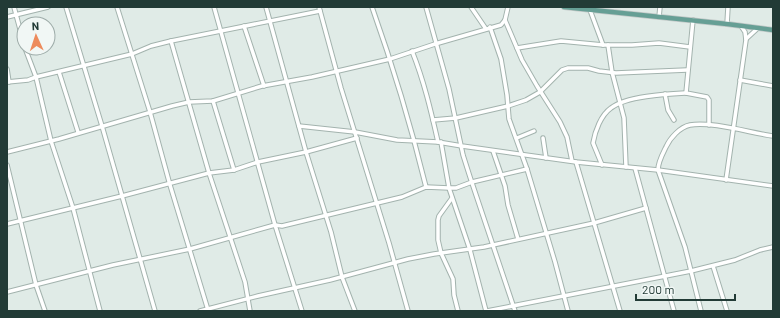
<svg xmlns="http://www.w3.org/2000/svg" width="780" height="318" viewBox="0 0 780 318" font-family="Barlow,sans-serif">
	<rect width="100%" height="100%" fill="#e0ebe7"/>
	<g fill="none" stroke-linecap="round" stroke-linejoin="round">
		<!-- minor casing -->
		<g stroke="#a3b3ae" stroke-width="5.5">
			<g id="minor">
				<polyline points="14,7 24,44"/>
				<polyline points="66,7 102,126 155,311"/>
				<polyline points="117,7 150,112 170,185 208,310"/>
				<polyline points="214,7 275,225 302,311"/>
				<polyline points="266,7 306,152 331,232 342,277 355,311"/>
				<polyline points="319,7 341,88 389,243 408,311"/>
				<path d="M372,7C393,66 411,126 426,187"/>
				<polyline points="426,7 449,89 463,155 470,177 515,311"/>
				<polyline points="471,7 486,29"/>
				<polyline points="590,10 603,45"/>
				<polyline points="7,17 48,7"/>
				<polyline points="659,17 660,7"/>
				<polyline points="505,20 522,60 537,86 560,122 567,137 572,161"/>
				<polyline points="693,20 686,93 707,97 709,100 709,125"/>
				<polyline points="727,24 728,7"/>
				<polyline points="244,26 264,86"/>
				<polyline points="490,27 501,59 507,95 509,119 527,169 555,262 568,311"/>
				<polyline points="746,39 758,28"/>
				<polyline points="171,41 209,173 245,282 250,311"/>
				<polyline points="608,45 612,72 624,118 626,167"/>
				<polyline points="25,48 36,77 51,141 73,208 100,311"/>
				<polyline points="517,48 561,41 603,45 632,45 659,43 690,47"/>
				<path d="M412,51C424,81 431,111 438,142"/>
				<polyline points="7,69 9,82"/>
				<polyline points="59,72 78,132"/>
				<polyline points="740,80 773,86"/>
				<polyline points="7,82 28,80 36,77 132,54 151,46 171,41 320,11"/>
				<polyline points="665,94 668,110 674,120"/>
				<polyline points="213,101 234,170"/>
				<polyline points="433,120 456,118 508,106 526,100 540,92 562,70 568,68 588,68 599,71 616,73 687,70"/>
				<polyline points="299,126 355,132 397,140 438,142 462,146 576,162 658,170 773,186"/>
				<polyline points="517,138 534,131"/>
				<polyline points="543,138 546,158"/>
				<polyline points="441,142 449,188 470,250 486,311"/>
				<polyline points="493,151 505,186 508,205 518,239"/>
				<polyline points="7,152 59,139 172,106 189,102 213,101 262,86 312,77 390,59 435,44 501,25 505,20 508,7"/>
				<polyline points="576,162 620,311"/>
				<polyline points="7,165 36,285 45,311"/>
				<path d="M602,165L593,143C595,131 601,115 611,108C626,96 667,94 686,93"/>
				<polyline points="635,168 674,311"/>
				<polyline points="726,180 746,40 745,32 741,26"/>
				<polyline points="452,198 439,216 438,220 438,240 441,253 453,279 454,295 458,311"/>
				<polyline points="7,224 122,196 209,173 234,170 258,162 306,152 357,138"/>
				<polyline points="713,266 727,311"/>
				<polyline points="7,292 113,265 190,249 275,225 282,226 402,197 426,187 449,188 456,188 472,182 527,169"/>
				<polyline points="200,311 258,296 330,280 408,259 434,254 484,247 594,223 646,208"/>
				<polyline points="487,311 691,271 735,260 760,250 773,247"/>
				<path d="M701,311L685,247L658,170C658,162 662,155 666,147C670,138 680,127 690,125C711,121 751,133 773,136"/>
			</g>
		</g>
		<!-- major casing -->
		<g stroke="#c1c8c7" stroke-width="6">
			<polyline id="major" points="564,7 727,24 773,30"/>
		</g>
		<!-- minor -->
		<use href="#minor" stroke="#fff" stroke-width="3.5"/>
		<!-- major -->
		<use href="#major" stroke="#669f95" stroke-width="4.5"/>
	</g>
	<!-- border -->
	<rect width="780" height="318" fill="none" stroke="#223b36" stroke-width="16"/>
	<!-- north arrow -->
	<g transform="translate(36 36) rotate(357)"><circle r="19" fill="#f1f7f5" stroke="#9eaca9"/>
	<path d="M0-3L7 15L0 10L-7 15Z" fill="#ed8b5c"/>
	<text y="-6" font-size="11" font-weight="bold" text-anchor="middle" fill="#223b36">N</text>
	</g>
	<!-- scale -->
	<path d="M636 294v6h99v-6" fill="none" stroke="#223b36" stroke-width="2"/>
	<text x="642" y="294" font-size="12" fill="#223b36" stroke="#f1f7f5" stroke-width="3" paint-order="stroke">200 m</text>
</svg>
